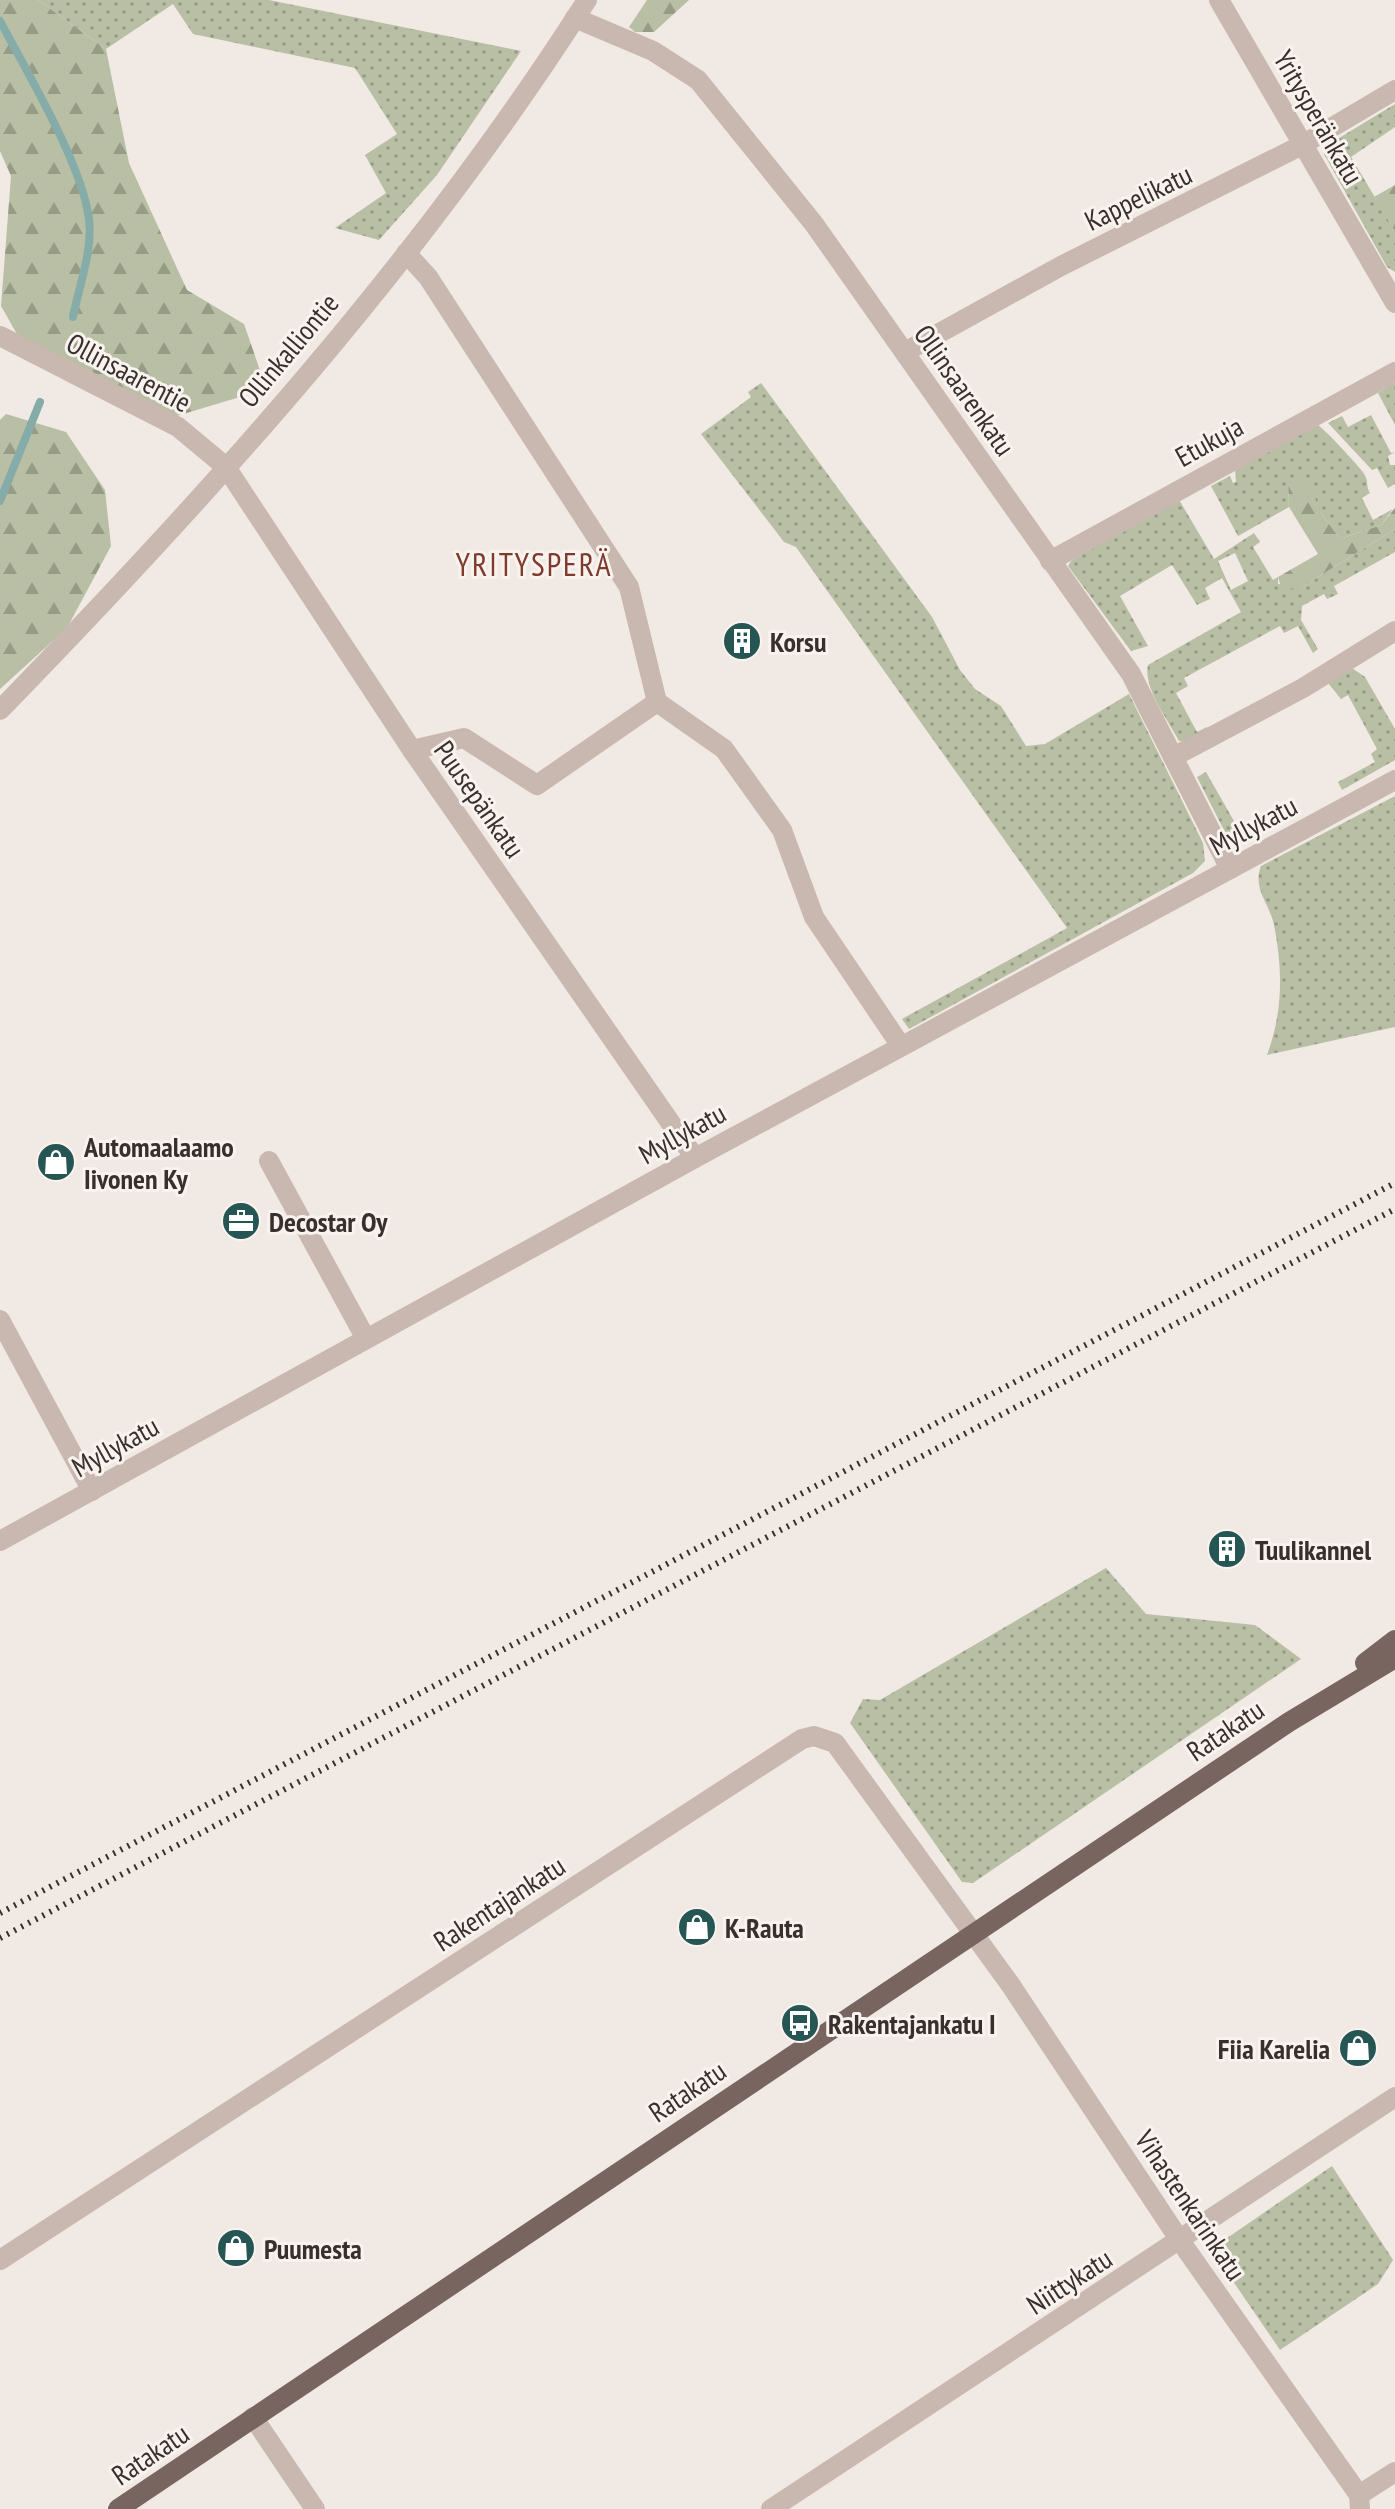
<svg xmlns="http://www.w3.org/2000/svg" width="1395" height="2509" viewBox="0 0 1395 2509" font-family="'PT Sans Narrow',sans-serif">
	<defs>
		<pattern id="grass-dots" width="8" height="8" patternUnits="userSpaceOnUse" patternTransform="scale(2)"><rect width="8" height="8" fill="#b9bfa4"/><path d="M2 2h.1M6 6h.1" fill="none" stroke="#979c86" stroke-width="1.8" stroke-linecap="round"/></pattern>
		<pattern id="forest-firs" width="22" height="20" patternUnits="userSpaceOnUse" patternTransform="scale(2)"><rect width="22" height="20" fill="#b9bfa4"/><path d="M5 1l3.5 6h-7zM16 11l3.5 6h-7z" fill="#979c86"/></pattern>
	</defs>
	<rect width="100%" height="100%" fill="#f1e9e3"/>
	<!-- grass -->
	<g fill="url(#grass-dots)" fill-rule="evenodd">
		<polygon points="38,0 269,0 521,51 437,175 379,240 335,228 386,193 365,155 397,134 355,68 193,34 173,4 106,49"/>
		<polygon points="1395,104 1395,127 1351,157 1395,231 1395,272 1387,267 1324,154 1326,146"/>
		<polygon points="761,383 932,617 960,670 975,689 1001,706 1026,746 1045,744 1129,694 1203,843 1205,861 1193,873 909,1029 902,1019 1067,928 796,547 784,542 701,434 751,397 748,392"/>
		<polygon points="1395,383 1395,425 1378,393"/>
		<polygon points="1371,415 1391,453 1395,452 1388,456 1390,465 1395,465 1395,484 1388,488 1377,468 1372,470 1328,423 1342,416 1348,427"/>
		<path d="M1315,423C1323,427 1355,462 1362,471C1370,481 1365,484 1370,493L1362,498L1373,520L1393,509L1381,525L1340,539L1321,513L1288,482L1289,507L1238,536L1211,486L1230,476L1233,483L1236,482L1235,470Z"/>
		<path d="M1178,498L1214,559L1254,533L1260,542L1253,547L1273,580L1278,577V584L1302,587L1395,529V552L1334,586L1338,594L1327,599L1324,594L1302,606L1301,620L1318,649L1313,653L1298,626L1284,633L1280,626L1184,678L1188,686L1176,693L1197,732L1207,727L1209,731L1188,741H1179C1168,720 1143,688 1148,665L1241,612L1222,578L1205,588L1210,599L1197,605L1172,565L1120,596L1148,646L1131,651L1068,566L1071,561ZM1235,553L1248,581L1231,590L1218,561Z"/>
		<polygon points="1352,668 1365,677 1395,729 1395,760 1342,790 1338,782 1375,762 1371,754 1377,749 1348,695 1341,699 1328,683"/>
		<polygon points="1206,772 1243,837 1256,830 1259,835 1240,843 1227,836 1197,777"/>
		<path d="M1395,796V1027L1267,1055C1283,1012 1283,970 1274,925C1270,904 1252,889 1261,866Z"/>
		<polygon points="1106,1568 1146,1614 1255,1625 1301,1659 973,1883 962,1882 850,1723 863,1699 880,1700"/>
		<polygon points="1332,2166 1393,2260 1378,2284 1280,2350 1211,2249"/>
	</g>
	<!-- forest -->
	<g fill="url(#forest-firs)">
		<polygon points="0,0 38,0 106,49 129,163 187,290 244,324 262,376 240,397 170,418 21,341 1,306 11,176 0,151"/>
		<polygon points="647,0 689,0 654,32 635,32 629,27"/>
		<polygon points="1395,185 1395,231 1374,197"/>
		<polygon points="6,414 66,432 105,490 111,546 67,628 0,689 0,420"/>
		<polygon points="1297,481 1310,486 1321,513 1340,539 1381,525 1395,508 1395,529 1302,587 1282,590 1278,577 1318,554 1289,507 1288,482"/>
	</g>
	<g fill="none" stroke-linecap="round" stroke-linejoin="round">
		<!-- stream -->
		<g stroke="#85aca9" stroke-width="8">
			<path d="M0,21C27,72 82,164 89,219C93,250 79,286 73,317"/>
			<polyline points="0,501 40,402"/>
		</g>
		<!-- minor -->
		<g stroke="#c9b8af" stroke-width="20">
			<polyline points="1219,0 1395,303"/>
			<polyline points="575,18 653,51 698,80 814,224 1131,674 1230,869"/>
			<polyline points="406,253 428,277 629,587 657,702 537,785 464,738 412,750"/>
			<polyline points="0,336 178,427 226,467 412,750 695,1158"/>
			<polyline points="905,352 1061,266 1302,145 1395,90"/>
			<polyline points="1050,561 1395,372"/>
			<polyline points="657,702 724,749 782,830 814,917 901,1046"/>
			<path d="M0,710C213,491 422,259 587,0"/>
			<polyline points="1173,757 1303,688 1395,631"/>
			<polyline points="269,1161 366,1339"/>
			<polyline points="0,1320 92,1491"/>
			<polyline points="0,1541 695,1158 1395,780"/>
			<polyline points="0,2260 802,1739 814,1736 835,1743 1010,1984 1181,2242 1359,2495 1360,2509"/>
			<polyline points="253,2417 315,2509"/>
			<polyline points="1359,2495 1395,2472"/>
			<polyline points="771,2509 1395,2097"/>
		</g>
		<!-- major -->
		<g stroke="#796560" stroke-width="20">
			<polyline points="1365,1663 1395,1640"/>
			<polyline points="118,2509 1289,1722 1395,1658"/>
		</g>
		<!-- rail -->
		<g stroke="#392f2d" stroke-width="6" stroke-dasharray="2 6" stroke-linecap="butt">
			<polyline points="0,1913 1395,1183"/>
			<polyline points="0,1938 1395,1209"/>
		</g>
	</g>
	<!-- icons -->
	<defs>
		<g id="building-disc" transform="scale(2)"><circle r="9.5" fill="#265654" stroke="#f9f3ef"/><path d="M-4-6H4V6H1V3H-1V6H-4ZM-2.5-4.3h1.7v1.8h-1.7ZM.8-4.3h1.7v1.8H.8ZM-2.5-1h1.7V.8h-1.7ZM.8-1h1.7V.8H.8Z" fill="#fff"/></g>
		<g id="shop-disc" transform="scale(2)"><circle r="9.5" fill="#265654" stroke="#f9f3ef"/><path d="M-5-2.5h2.3a2.7 3.5 0 0 1 5.4 0H5L5.5 6h-11ZM-1.5-2.5h3a1.5 2.3 0 0 0-3 0Z" fill="#fff"/></g>
		<g id="office-disc" transform="scale(2)"><circle r="9.5" fill="#265654" stroke="#f9f3ef"/><path d="M-6-3h4V-5.5h4V-3h4V5H-6ZM-1-4.5V-3h2v-1.5ZM-6 0V1H6V0Z" fill="#fff"/></g>
		<g id="bus-disc" transform="scale(2)"><circle r="9.5" fill="#265654" stroke="#f9f3ef"/><path d="M-5-6H5V4H4V6H2V4H-2V6H-4V4H-5ZM-3.5-4V0h7V-4ZM-3.5 1.2v1.5H-2V1.2ZM2 1.2v1.5H3.5V1.2Z" fill="#fff"/></g>
	</defs>
	<g fill-rule="evenodd">
		<use href="#building-disc" x="742" y="641"/>
		<use href="#shop-disc" x="56" y="1162"/>
		<use href="#office-disc" x="241" y="1221"/>
		<use href="#building-disc" x="1227" y="1549"/>
		<use href="#shop-disc" x="697" y="1927"/>
		<use href="#bus-disc" x="800" y="2023"/>
		<use href="#shop-disc" x="1358" y="2048"/>
		<use href="#shop-disc" x="236" y="2248"/>
	</g>
	<g text-anchor="middle" dominant-baseline="central" stroke-width="6" stroke-linejoin="round" paint-order="stroke">
		<!-- street labels -->
		<g font-size="28" fill="#392f2d" stroke="#f9f3ef">
			<text transform="translate(1319 117) rotate(60)">Yritysperänkatu</text>
			<text transform="translate(1138 197) rotate(-26)">Kappelikatu</text>
			<text transform="translate(288 350) rotate(-50)">Ollinkalliontie</text>
			<text transform="translate(129 372) rotate(28)">Ollinsaarentie</text>
			<text transform="translate(965 390) rotate(55)">Ollinsaarenkatu</text>
			<text transform="translate(1209 441) rotate(-29)">Etukuja</text>
			<text transform="translate(480 799) rotate(55)">Puusepänkatu</text>
			<text transform="translate(1253 825) rotate(-28)">Myllykatu</text>
			<text transform="translate(682 1133) rotate(-29)">Myllykatu</text>
			<text transform="translate(115 1446) rotate(-29)">Myllykatu</text>
			<text transform="translate(1225 1730) rotate(-34)">Ratakatu</text>
			<text transform="translate(499 1903) rotate(-33)">Rakentajankatu</text>
			<text transform="translate(687 2091) rotate(-34)">Ratakatu</text>
			<text transform="translate(1191 2205) rotate(56)">Vihastenkarinkatu</text>
			<text transform="translate(1069 2281) rotate(-33)">Niittykatu</text>
			<text transform="translate(150 2454) rotate(-34)">Ratakatu</text>
		</g>
		<!-- poi labels -->
		<g font-size="28" font-weight="bold" fill="#392f2d" stroke="#f9f3ef" text-anchor="start">
			<text x="770" y="641">Korsu</text>
			<text x="84" y="1146">Automaalaamo<tspan x="84" dy="32">Iivonen Ky</tspan></text>
			<text x="269" y="1221">Decostar Oy</text>
			<text x="1255" y="1549">Tuulikannel</text>
			<text x="725" y="1927">K-Rauta</text>
			<text x="828" y="2023">Rakentajankatu I</text>
			<text x="1330" y="2048" text-anchor="end">Fiia Karelia</text>
			<text x="264" y="2248">Puumesta</text>
		</g>
		<!-- quarter labels -->
		<g font-size="32" letter-spacing="2" fill="#7f3a2e" stroke="#f9f3ef">
			<text x="534" y="564">YRITYSPERÄ</text>
		</g>
	</g>
</svg>
